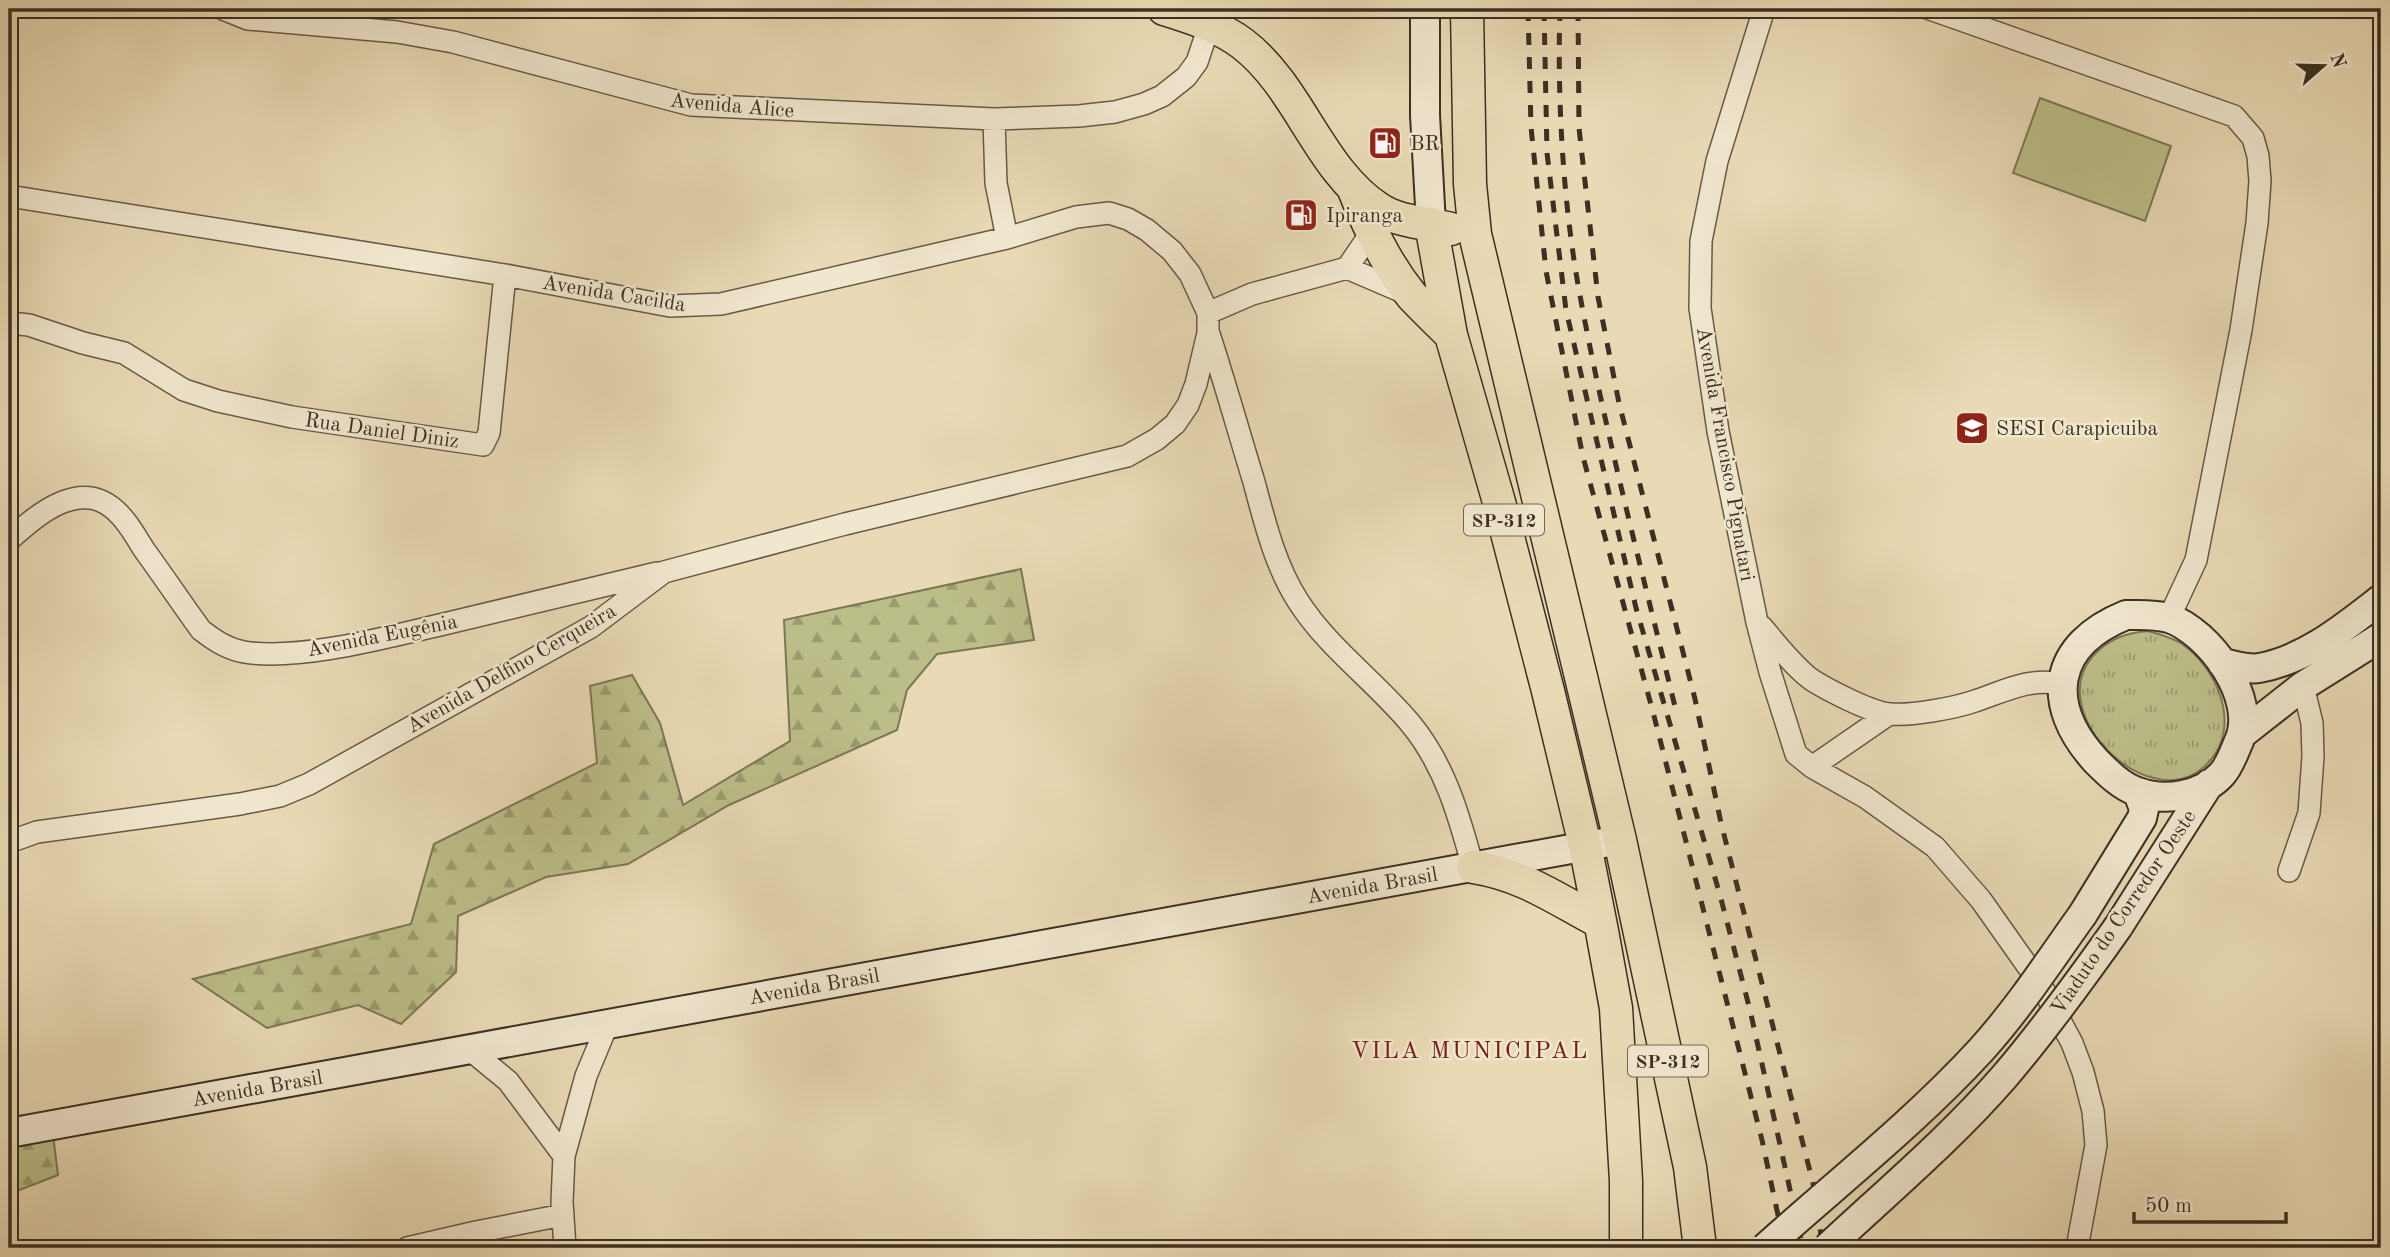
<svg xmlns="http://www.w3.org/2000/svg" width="2390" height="1257" font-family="'Old Standard TT',serif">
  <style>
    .grass { fill: url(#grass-tufts); stroke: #7c7756; stroke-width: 2 }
    .forest { fill: url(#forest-firs); stroke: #7c7756; stroke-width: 2 }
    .pitch { fill: #bcbe89; stroke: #7c7756; stroke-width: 2 }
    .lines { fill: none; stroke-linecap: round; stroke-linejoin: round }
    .street-casing { stroke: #675a47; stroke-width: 24 }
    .secondary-casing { stroke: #3c3022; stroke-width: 32 }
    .primary-casing { stroke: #3c3022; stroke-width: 35 }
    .street { stroke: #f1e7cf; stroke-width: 21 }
    .secondary { stroke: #f1e7cf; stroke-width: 28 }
    .primary { stroke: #e9dab5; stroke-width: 32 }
    .rail { stroke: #3c3022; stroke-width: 5; stroke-dasharray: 12 12; stroke-linecap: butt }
    .secondary-bridge-casing { stroke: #3c3022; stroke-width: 32; stroke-linecap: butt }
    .secondary-bridge { stroke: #f1e7cf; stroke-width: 28 }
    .labels { text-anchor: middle; stroke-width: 5; stroke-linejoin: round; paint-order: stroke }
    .shield { fill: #f1e7cf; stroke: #726756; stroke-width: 2 }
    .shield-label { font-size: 19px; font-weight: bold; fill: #3c3022 }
    .street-label { font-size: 21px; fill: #3c3022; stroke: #f1e7cf }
    .poi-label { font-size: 21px; fill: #3c3022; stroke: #f1e7cf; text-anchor: start }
    .quarter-label { font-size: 24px; letter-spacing: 2px; fill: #7a1f14; stroke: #f1e7cf }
  </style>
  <defs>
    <pattern id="grass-tufts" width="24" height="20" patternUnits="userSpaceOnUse" patternTransform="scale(1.75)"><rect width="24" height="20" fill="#bcbe89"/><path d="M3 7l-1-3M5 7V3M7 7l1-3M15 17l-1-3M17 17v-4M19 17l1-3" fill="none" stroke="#9a9b70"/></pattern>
    <pattern id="forest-firs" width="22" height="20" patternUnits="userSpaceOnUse" patternTransform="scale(1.75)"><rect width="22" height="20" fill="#bcbe89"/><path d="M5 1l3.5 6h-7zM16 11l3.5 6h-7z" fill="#9a9b70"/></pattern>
  </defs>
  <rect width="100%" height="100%" fill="#e9dab5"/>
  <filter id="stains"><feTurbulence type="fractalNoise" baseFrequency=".00286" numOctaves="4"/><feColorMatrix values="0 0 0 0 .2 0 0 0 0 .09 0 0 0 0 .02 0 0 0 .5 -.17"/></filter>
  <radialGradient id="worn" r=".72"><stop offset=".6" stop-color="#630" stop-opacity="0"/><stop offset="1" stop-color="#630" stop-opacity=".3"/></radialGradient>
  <!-- grass -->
  <path class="grass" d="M 2148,631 C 2159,634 2169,637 2179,642 C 2216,665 2243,725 2209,762 C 2154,823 2043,715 2092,657 C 2108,639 2125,633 2148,631 Z"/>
  <!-- forest -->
  <path class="forest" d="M 1021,569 L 1034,640 L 937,654 L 907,690 L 897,730 L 729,805 L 628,864 L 546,877 L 458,916 L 456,972 L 401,1024 L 358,1005 L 267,1028 L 193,979 L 411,924 L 434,844 L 597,763 L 590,686 L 632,675 L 660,723 L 683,805 L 790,741 L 784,620 Z
    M 53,1135 L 58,1175 L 9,1194 L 9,1142 Z"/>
  <!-- pitch -->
  <path class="pitch" d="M 2040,98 L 2171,146 L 2145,221 L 2013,173 Z"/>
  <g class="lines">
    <!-- street casing -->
    <g class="street-casing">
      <path id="street" d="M 223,9 L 248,19 L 397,32 L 453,42 L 691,105 L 994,119 L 1079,116 L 1115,112 L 1144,104 L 1162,96 L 1186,77 L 1197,62 L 1209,26
        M 1764,9 L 1717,161 L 1701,241 L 1700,308 L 1718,431 L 1757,622 L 1770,672 L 1796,754 L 1812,767 L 1865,797 L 1935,847 L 1981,900 L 2041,985 L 2072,1043 L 2083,1072 L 2093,1111 L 2096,1145 L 2077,1248
        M 1930,9 L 2234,116 L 2253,138 L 2258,156 L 2260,181 L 2257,223 L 2241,330 L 2196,560 L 2169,618
        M 994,119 L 996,183 L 1007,238
        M 9,196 L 505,275 L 670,306 L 721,304 L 1007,238 L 1076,217 L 1109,213 L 1128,219 L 1147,230 L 1172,251 L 1190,274 L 1208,313 L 1208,333 L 1196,384 L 1188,405 L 1175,424 L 1157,439 L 1127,456 L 845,524 L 664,572 L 591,627 L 309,784 L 280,796 L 240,804 L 37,832 L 9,842
        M 1347,268 L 1371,233
        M 1208,313 L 1252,294 L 1347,268 L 1410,295
        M 9,323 L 29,325 L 83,343 L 124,353 L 184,390 L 218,401 L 292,417 L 483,445 L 489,433 L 505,275
        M 1209,334 C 1225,383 1239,433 1254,482 C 1265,523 1275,565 1298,601 C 1328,648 1374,680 1410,723 C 1445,765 1459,816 1473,867
        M 9,540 C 39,513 83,475 120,515 C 130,525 137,539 145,551 C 164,577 182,604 201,630 C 214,640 227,649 244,652 C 300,661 387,637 444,624 C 515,607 586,590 657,573
        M 1761,626 C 1776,643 1793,666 1812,680 C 1828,690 1872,713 1890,714 C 1911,716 1955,708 1975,701 C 2005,691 2030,677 2062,684
        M 1812,767 L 1889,714
        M 2289,871 L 2309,813 L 2313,756 L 2312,723 L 2303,686
        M 469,1049 L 508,1081 L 564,1156
        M 407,1248 L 476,1232 L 563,1215
        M 565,1248 L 562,1202 L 564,1156 L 586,1076 L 608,1023"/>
    </g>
    <!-- secondary casing -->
    <g class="secondary-casing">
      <path id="secondary" d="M 1425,9 L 1425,115 L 1431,224
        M 2126,615 C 2140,615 2155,614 2169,618 C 2209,632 2258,698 2239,741 C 2234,752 2230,765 2222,774 C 2202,796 2165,802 2138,792 C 2122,787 2108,773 2096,761 C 2044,704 2052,645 2126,615 Z
        M 2222,663 C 2233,665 2249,670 2259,668 C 2305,660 2345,627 2381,599
        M 2242,734 L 2303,686 L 2381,637
        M 2083,914 L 2142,818 L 2144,809 L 2138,793
        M 2118,927 L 2209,784
        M 9,1133 L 1620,840"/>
    </g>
    <!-- primary casing -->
    <g class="primary-casing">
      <path id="primary" d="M 1164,9 C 1190,17 1221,27 1243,44 C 1300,88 1318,169 1379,209 C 1398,222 1428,223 1451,229
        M 1467,9 L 1470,184 L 1475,234 L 1620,840 L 1690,1167 L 1700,1248
        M 1354,190 C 1369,228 1386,264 1412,296 C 1424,309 1438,322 1451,335
        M 1431,224 L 1451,335 L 1499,502 L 1548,691 L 1585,845 L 1602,931 L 1616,1008 L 1626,1181 L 1626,1248
        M 1473,867 C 1524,875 1556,899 1600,922"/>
    </g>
    <!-- street -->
    <use href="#street" class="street"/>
    <!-- secondary -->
    <use href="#secondary" class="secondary"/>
    <!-- primary -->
    <use href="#primary" class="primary"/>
    <!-- rail -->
    <path class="rail" d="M 1528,9 L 1531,127 L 1546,271 L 1583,457 L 1653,712 L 1762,1140 L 1785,1248
      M 1544,9 L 1547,153 L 1566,310 L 1636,608 L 1720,895 L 1750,1010 L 1803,1248
      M 1560,9 C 1557,98 1563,202 1579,290 C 1605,433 1643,574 1677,715
      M 1578,9 L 1579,128 L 1598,297 L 1619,403 L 1695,699 L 1721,823 L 1813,1183 L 1823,1248"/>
    <!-- secondary-bridge casing -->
    <g class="secondary-bridge-casing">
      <path id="secondary-bridge" d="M 1765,1248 C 1836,1184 1916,1121 1981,1050 C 2019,1008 2050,960 2083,914
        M 1827,1248 C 1887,1192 1951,1138 2004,1077 C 2045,1029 2082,978 2118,927"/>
    </g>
    <!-- secondary-bridge -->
    <use href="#secondary-bridge" class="secondary-bridge"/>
  </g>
  <!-- icons -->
  <defs>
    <g id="fuel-square" transform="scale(1.75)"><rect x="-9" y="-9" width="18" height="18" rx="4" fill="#8f2418" stroke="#f1e7cf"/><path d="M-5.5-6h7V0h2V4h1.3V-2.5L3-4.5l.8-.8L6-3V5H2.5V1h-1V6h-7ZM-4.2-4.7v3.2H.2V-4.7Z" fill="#fff"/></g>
    <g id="university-square" transform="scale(1.75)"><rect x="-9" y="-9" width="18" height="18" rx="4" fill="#8f2418" stroke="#f1e7cf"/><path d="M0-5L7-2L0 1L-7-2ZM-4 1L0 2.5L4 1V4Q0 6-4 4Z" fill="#fff"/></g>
  </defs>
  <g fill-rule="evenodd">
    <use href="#fuel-square" x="1385" y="143"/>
    <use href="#fuel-square" x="1301" y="215"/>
    <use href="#university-square" x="1972" y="428"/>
  </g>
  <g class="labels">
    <!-- shield labels -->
    <g class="shield">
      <rect x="1464" y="504.5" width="80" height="31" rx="5"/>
      <rect x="1628" y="1045.5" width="80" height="31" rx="5"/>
    </g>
    <g class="shield-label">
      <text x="1504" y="527">SP-312</text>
      <text x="1668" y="1068">SP-312</text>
    </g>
    <!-- street labels -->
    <g class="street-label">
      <text transform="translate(732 105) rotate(5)" y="7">Avenida Alice</text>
      <text transform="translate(614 293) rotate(9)" y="7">Avenida Cacilda</text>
      <text transform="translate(382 430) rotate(8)" y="7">Rua Daniel Diniz</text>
      <text transform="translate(1726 454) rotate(80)" y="7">Avenida Francisco Pignatari</text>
      <text transform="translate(382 635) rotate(-11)" y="7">Avenida Eugênia</text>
      <text transform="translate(511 668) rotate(-30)" y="7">Avenida Delfino Cerqueira</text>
      <text transform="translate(1372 885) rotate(-10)" y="7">Avenida Brasil</text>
      <text transform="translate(2123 912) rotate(-56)" y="7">Viaduto do Corredor Oeste</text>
      <text transform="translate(814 986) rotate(-10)" y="7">Avenida Brasil</text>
      <text transform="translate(257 1088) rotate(-10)" y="7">Avenida Brasil</text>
    </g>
    <!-- poi labels -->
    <g class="poi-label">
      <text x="1410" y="150">BR</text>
      <text x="1326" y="222">Ipiranga</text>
      <text x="1996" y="435">SESI Carapicuiba</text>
    </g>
    <!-- quarter labels -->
    <g class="quarter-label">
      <text x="1470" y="1058">VILA MUNICIPAL</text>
    </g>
  </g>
  <!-- margin -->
  <rect width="2390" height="1257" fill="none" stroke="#e9dab5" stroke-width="35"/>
  <rect x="10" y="10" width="2369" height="1236" fill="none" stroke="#3c3022" stroke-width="3.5"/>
  <rect x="18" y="18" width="2355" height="1222" fill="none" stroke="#3c3022" stroke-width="2"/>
  <!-- north arrow -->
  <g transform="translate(2323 66) rotate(70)" stroke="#f1e7cf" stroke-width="5" paint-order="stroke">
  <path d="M0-5L12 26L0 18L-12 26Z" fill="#3c3022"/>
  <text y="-10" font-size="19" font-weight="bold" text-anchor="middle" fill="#3c3022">N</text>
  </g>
  <!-- scale -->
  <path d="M2134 1212v10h152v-10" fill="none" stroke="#3c3022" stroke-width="3.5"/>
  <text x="2145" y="1212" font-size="21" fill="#3c3022" stroke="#f1e7cf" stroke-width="5" paint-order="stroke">50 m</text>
  <rect width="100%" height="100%" filter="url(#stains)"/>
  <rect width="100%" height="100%" fill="url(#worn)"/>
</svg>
